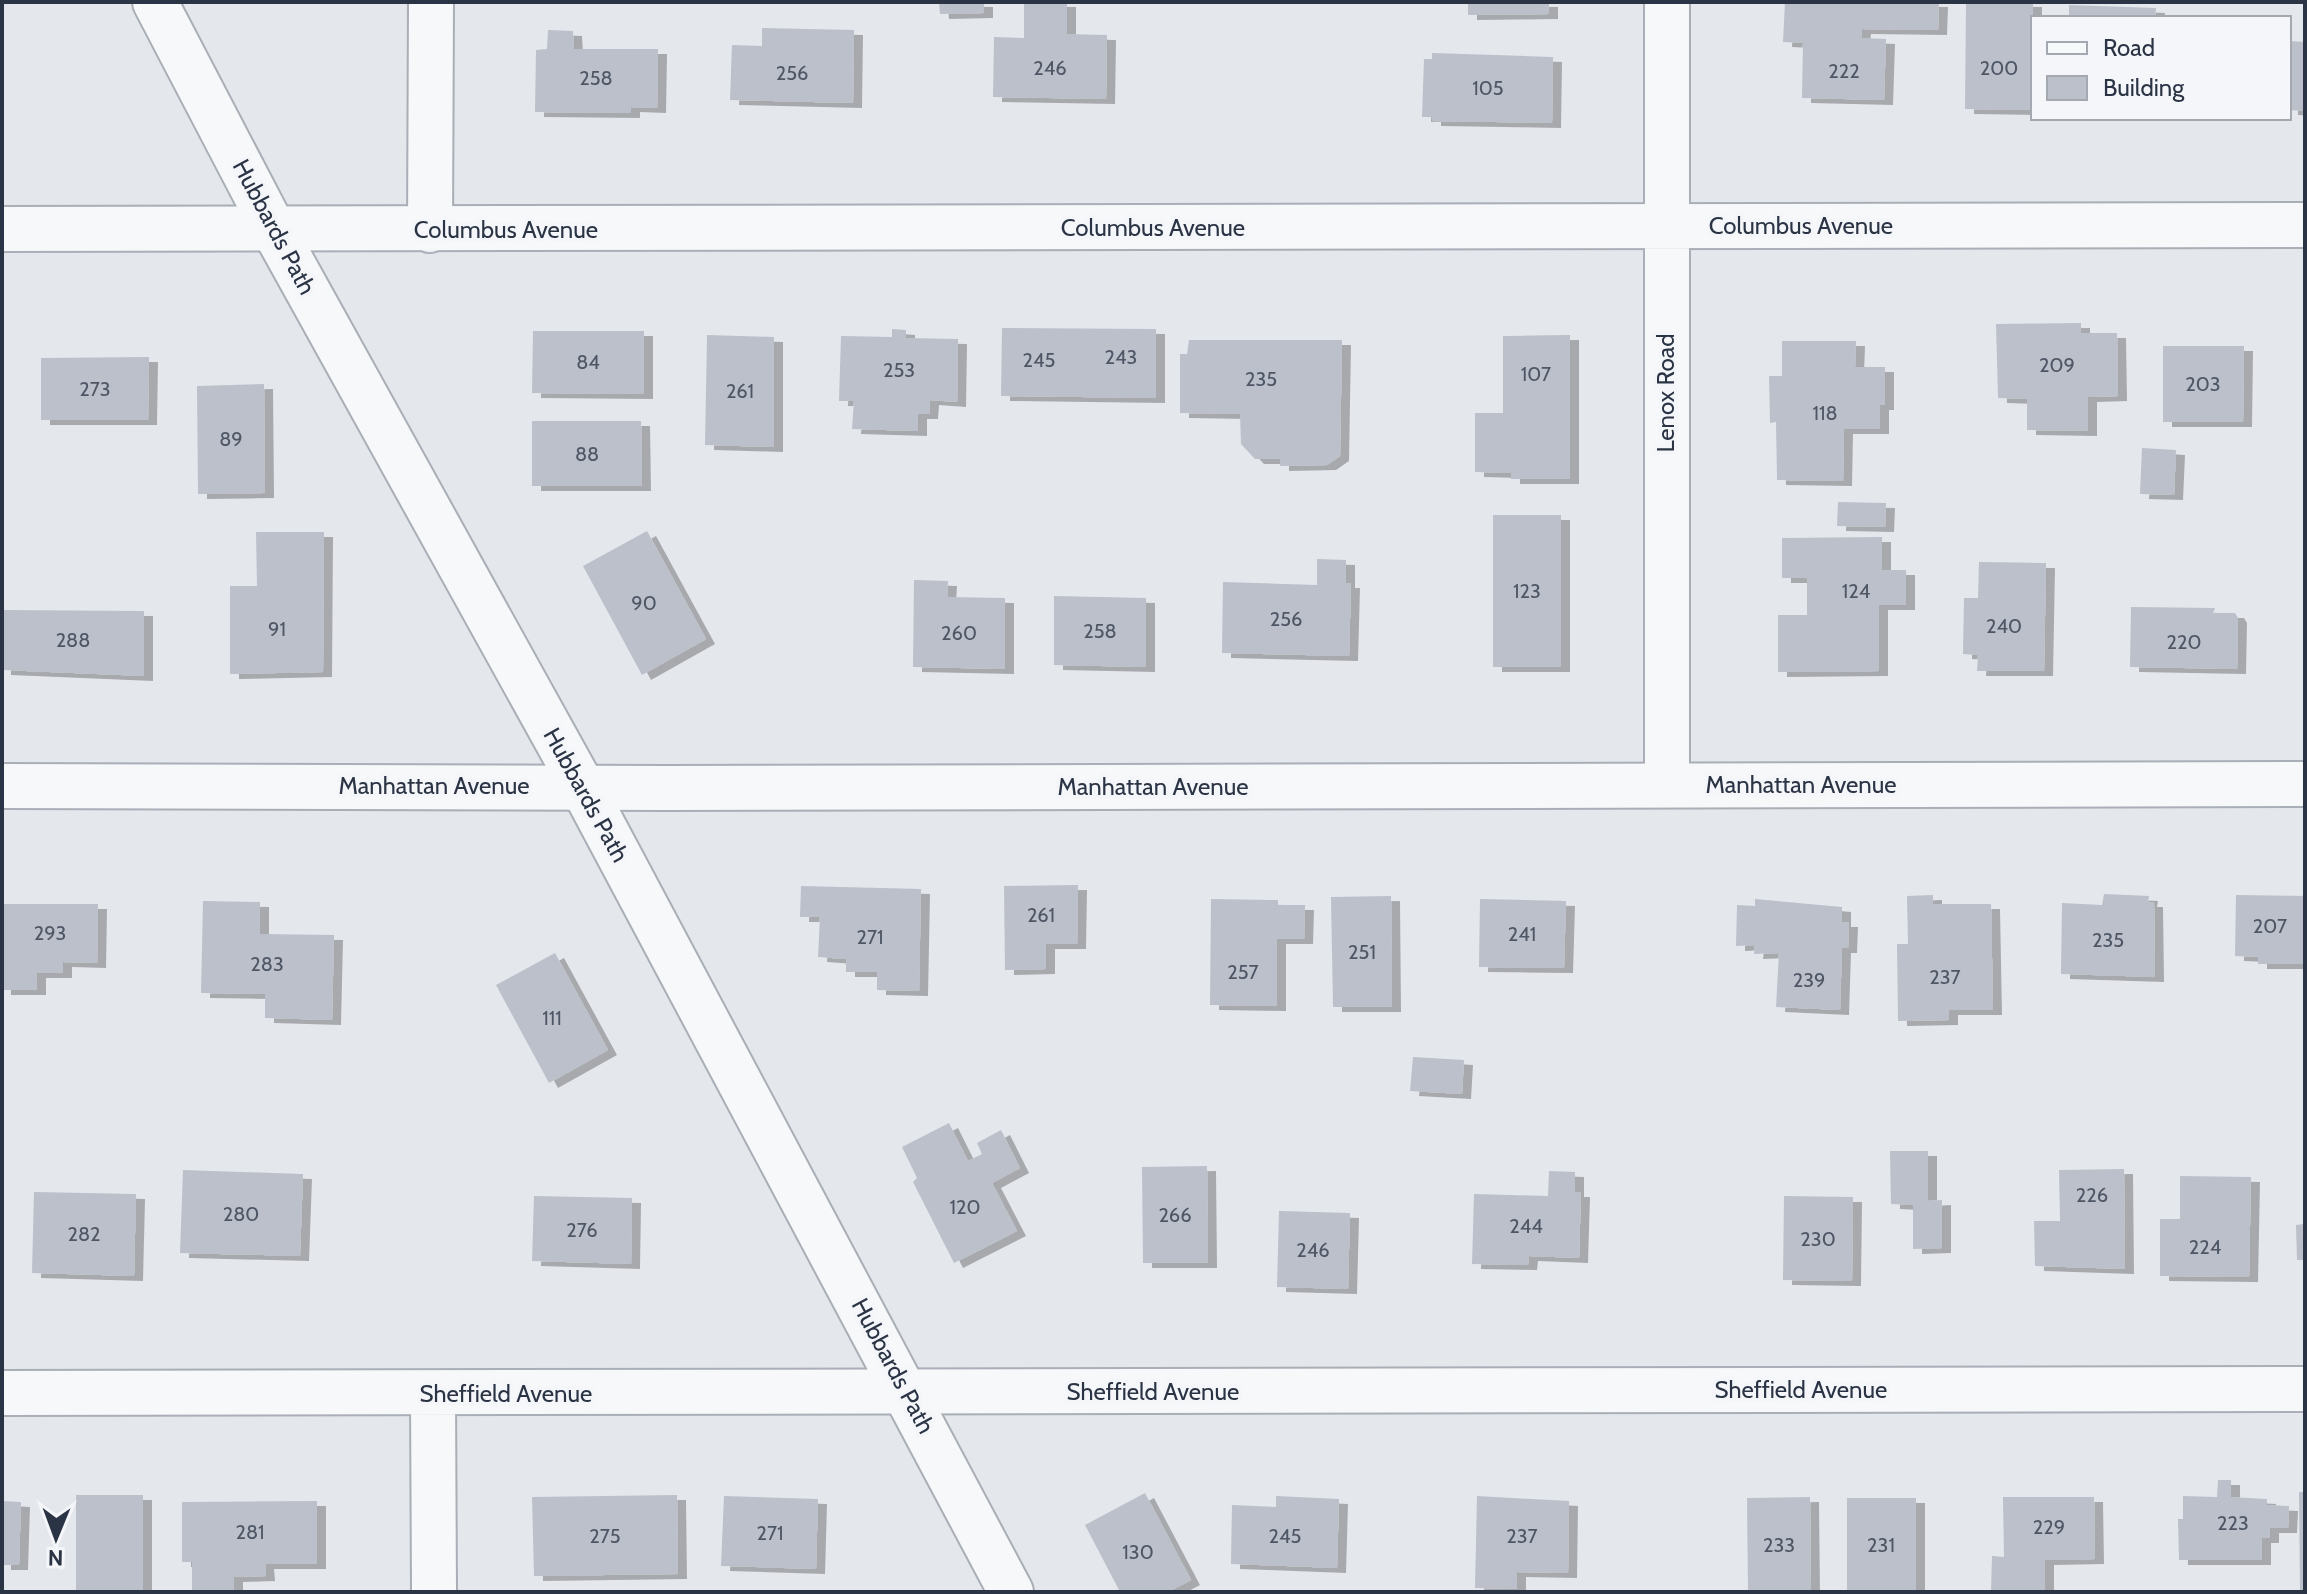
<svg xmlns="http://www.w3.org/2000/svg" width="2307" height="1594" font-family="Cabin,sans-serif">
  <style>
    .building { fill: #bbc0ca; filter: url(#shadow) }
    .lines { fill: none; stroke-linecap: round; stroke-linejoin: round }
    .minor-casing { stroke: #a9aeb7; stroke-width: 48 }
    .tertiary-casing { stroke: #a9aeb7; stroke-width: 48 }
    .minor { stroke: #f7f8fa; stroke-width: 44 }
    .tertiary { stroke: #f7f8fa; stroke-width: 44 }
    .labels { text-anchor: middle; stroke-width: 8; stroke-linejoin: round; paint-order: stroke }
    .number-label { font-size: 20px; fill: #4f5766 }
    .street-label { font-size: 24px; fill: #2b3445; stroke: #f4f6f9 }
  </style>
  <defs>
    <filter id="shadow"><feDropShadow dx="9" dy="5" stdDeviation="0" flood-color="#0004"/></filter>
  </defs>
  <rect width="100%" height="100%" fill="#e4e7ec"/>
  <!-- building -->
  <path class="building" d="M 939,2 L 984,2 L 984,13 L 940,14 Z
    M 1024,2 L 1067,2 L 1067,34 L 1107,35 L 1106,99 L 993,97 L 994,37 L 1024,38 Z
    M 1468,2 L 1549,2 L 1549,14 L 1468,15 Z
    M 1785,2 L 1939,2 L 1938,30 L 1862,29 L 1861,38 L 1886,39 L 1884,100 L 1802,98 L 1803,43 L 1783,42 Z
    M 1966,2 L 2033,2 L 2032,110 L 1965,109 Z
    M 2069,5 L 2156,8 L 2155,18 L 2069,18 Z
    M 762,28 L 854,30 L 853,103 L 730,100 L 732,45 L 762,46 Z
    M 548,30 L 573,31 L 574,49 L 658,49 L 657,108 L 631,107 L 631,113 L 535,112 L 536,50 L 547,49 Z
    M 2289,41 L 2305,42 L 2305,111 L 2289,110 Z
    M 1432,53 L 1553,57 L 1552,123 L 1432,121 L 1432,117 L 1422,117 L 1424,59 L 1432,59 Z
    M 2081,323 L 2081,333 L 2117,333 L 2118,396 L 2088,397 L 2088,431 L 2027,430 L 2027,399 L 1998,398 L 1996,324 Z
    M 1002,328 L 1156,329 L 1156,398 L 1001,396 Z
    M 892,329 L 906,330 L 906,338 L 958,339 L 957,402 L 930,400 L 929,414 L 918,414 L 918,431 L 852,429 L 854,401 L 839,401 L 841,336 L 892,337 Z
    M 533,331 L 644,331 L 644,394 L 532,393 Z
    M 707,335 L 774,337 L 774,447 L 705,445 Z
    M 1570,335 L 1570,479 L 1511,479 L 1511,473 L 1475,472 L 1475,413 L 1503,413 L 1503,336 Z
    M 1189,340 L 1342,340 L 1340,456 L 1327,465 L 1280,466 L 1280,459 L 1255,459 L 1241,444 L 1240,414 L 1180,413 L 1180,354 L 1187,354 Z
    M 1782,341 L 1856,341 L 1855,367 L 1885,367 L 1885,405 L 1880,405 L 1880,429 L 1844,429 L 1843,481 L 1777,480 L 1776,422 L 1770,423 L 1769,376 L 1782,376 Z
    M 2163,346 L 2244,346 L 2243,422 L 2163,422 Z
    M 149,357 L 148,420 L 41,420 L 41,358 Z
    M 264,384 L 265,493 L 198,494 L 197,386 Z
    M 532,421 L 641,421 L 642,486 L 532,486 Z
    M 2142,448 L 2176,450 L 2174,495 L 2140,494 Z
    M 1838,502 L 1886,503 L 1885,527 L 1837,526 Z
    M 1493,515 L 1561,515 L 1561,667 L 1493,667 Z
    M 647,531 L 706,639 L 642,675 L 583,566 Z
    M 256,532 L 324,532 L 323,672 L 230,674 L 230,586 L 257,586 Z
    M 1882,537 L 1882,570 L 1906,570 L 1906,605 L 1879,605 L 1879,671 L 1778,672 L 1778,615 L 1807,615 L 1807,578 L 1782,578 L 1782,538 Z
    M 1317,559 L 1346,560 L 1346,583 L 1351,583 L 1349,656 L 1222,653 L 1223,582 L 1317,585 Z
    M 1979,562 L 2046,563 L 2044,671 L 1977,671 L 1978,655 L 1963,654 L 1964,598 L 1978,598 Z
    M 914,580 L 948,581 L 947,597 L 1005,598 L 1005,669 L 913,667 Z
    M 1054,596 L 1146,598 L 1146,667 L 1054,665 Z
    M 2131,607 L 2215,608 L 2213,613 L 2235,613 L 2238,618 L 2237,669 L 2130,667 Z
    M 2,610 L 144,611 L 144,676 L 2,670 Z
    M 1078,885 L 1077,944 L 1046,944 L 1046,969 L 1005,970 L 1004,886 Z
    M 801,886 L 921,889 L 919,991 L 877,990 L 877,972 L 846,972 L 846,959 L 818,957 L 820,917 L 800,917 Z
    M 2104,894 L 2149,896 L 2148,902 L 2154,902 L 2155,977 L 2061,974 L 2062,903 L 2102,905 Z
    M 1933,895 L 1933,904 L 1991,904 L 1993,1010 L 1949,1010 L 1949,1020 L 1898,1021 L 1897,944 L 1908,944 L 1907,896 Z
    M 2236,895 L 2305,896 L 2305,964 L 2258,964 L 2258,957 L 2235,956 Z
    M 1391,896 L 1392,1007 L 1333,1007 L 1331,897 Z
    M 1211,899 L 1278,900 L 1278,905 L 1305,905 L 1304,939 L 1277,939 L 1277,1006 L 1210,1005 Z
    M 1480,899 L 1566,901 L 1564,968 L 1479,967 Z
    M 1755,899 L 1842,907 L 1842,922 L 1849,922 L 1848,948 L 1842,948 L 1840,1010 L 1776,1007 L 1779,953 L 1754,954 L 1755,945 L 1736,946 L 1737,905 L 1755,906 Z
    M 203,901 L 260,902 L 260,934 L 334,935 L 332,1020 L 265,1018 L 265,994 L 201,993 Z
    M 2,904 L 98,904 L 97,963 L 63,962 L 63,973 L 37,973 L 37,990 L 2,990 Z
    M 555,953 L 608,1050 L 549,1083 L 496,985 Z
    M 1413,1057 L 1464,1060 L 1462,1094 L 1410,1091 Z
    M 949,1123 L 968,1161 L 982,1154 L 977,1143 L 1001,1130 L 1020,1168 L 992,1183 L 1017,1231 L 954,1263 L 913,1182 L 917,1178 L 902,1147 Z
    M 1890,1151 L 1928,1151 L 1928,1201 L 1942,1200 L 1942,1248 L 1913,1249 L 1913,1205 L 1891,1204 Z
    M 1207,1166 L 1208,1263 L 1143,1263 L 1142,1167 Z
    M 2124,1169 L 2125,1269 L 2035,1266 L 2034,1221 L 2060,1221 L 2059,1170 Z
    M 183,1170 L 303,1174 L 300,1256 L 180,1253 Z
    M 1549,1171 L 1575,1172 L 1575,1192 L 1581,1192 L 1579,1258 L 1529,1256 L 1528,1265 L 1472,1264 L 1474,1194 L 1548,1196 Z
    M 2180,1176 L 2251,1177 L 2249,1277 L 2160,1276 L 2160,1219 L 2180,1219 Z
    M 34,1192 L 136,1194 L 134,1276 L 32,1273 Z
    M 534,1196 L 632,1198 L 631,1264 L 532,1261 Z
    M 1784,1196 L 1853,1197 L 1852,1281 L 1783,1280 Z
    M 1279,1211 L 1350,1213 L 1348,1289 L 1277,1287 Z
    M 2305,1224 L 2305,1260 L 2297,1260 L 2296,1225 Z
    M 2218,1480 L 2231,1480 L 2231,1497 L 2267,1499 L 2267,1505 L 2289,1506 L 2288,1528 L 2270,1528 L 2270,1538 L 2262,1538 L 2262,1560 L 2179,1560 L 2178,1519 L 2183,1519 L 2183,1496 L 2217,1497 Z
    M 2299,1492 L 2305,1492 L 2305,1592 L 2300,1592 Z
    M 1145,1493 L 1191,1580 L 1168,1592 L 1120,1592 L 1085,1525 Z
    M 76,1495 L 143,1495 L 143,1592 L 76,1592 Z
    M 677,1495 L 678,1574 L 534,1576 L 532,1497 Z
    M 724,1496 L 818,1499 L 816,1569 L 721,1566 Z
    M 1276,1496 L 1339,1499 L 1337,1568 L 1231,1564 L 1232,1505 L 1276,1507 Z
    M 1477,1496 L 1569,1501 L 1568,1573 L 1517,1572 L 1517,1589 L 1475,1588 Z
    M 1810,1497 L 1811,1592 L 1748,1592 L 1747,1498 Z
    M 2003,1497 L 2094,1497 L 2095,1559 L 2045,1560 L 2045,1592 L 1991,1592 L 1992,1556 L 2004,1557 Z
    M 1847,1498 L 1916,1498 L 1916,1592 L 1847,1592 Z
    M 2,1501 L 21,1502 L 19,1565 L 2,1565 Z
    M 317,1501 L 317,1564 L 265,1564 L 266,1576 L 234,1577 L 234,1592 L 192,1592 L 192,1562 L 182,1562 L 182,1502 Z"/>
  <g class="lines">
    <!-- minor casing -->
    <g class="minor-casing">
      <path id="minor" d="M 1667,2 L 1667,785
        M 2,229 L 2305,225
        M 430,230 L 431,2
        M 2,786 L 666,788 L 2305,784
        M 2,1393 L 2305,1389
        M 433,1395 L 434,1592"/>
    </g>
    <!-- tertiary casing -->
    <g class="tertiary-casing">
      <path id="tertiary" d="M 155,2 L 274,230 L 582,786 L 1011,1592"/>
    </g>
    <!-- minor -->
    <use href="#minor" class="minor"/>
    <!-- tertiary -->
    <use href="#tertiary" class="tertiary"/>
  </g>
  <g class="labels">
    <!-- number labels -->
    <g class="number-label">
      <text x="1050" y="75">246</text>
      <text x="1999" y="75">200</text>
      <text x="1844" y="78">222</text>
      <text x="792" y="80">256</text>
      <text x="596" y="85">258</text>
      <text x="1488" y="95">105</text>
      <text x="1121" y="364">243</text>
      <text x="1039" y="367">245</text>
      <text x="588" y="369">84</text>
      <text x="2057" y="372">209</text>
      <text x="899" y="377">253</text>
      <text x="1536" y="381">107</text>
      <text x="1261" y="386">235</text>
      <text x="2203" y="391">203</text>
      <text x="95" y="396">273</text>
      <text x="740" y="398">261</text>
      <text x="1825" y="420">118</text>
      <text x="231" y="446">89</text>
      <text x="587" y="461">88</text>
      <text x="1527" y="598">123</text>
      <text x="1856" y="598">124</text>
      <text x="644" y="610">90</text>
      <text x="1286" y="626">256</text>
      <text x="2004" y="633">240</text>
      <text x="277" y="636">91</text>
      <text x="1100" y="638">258</text>
      <text x="959" y="640">260</text>
      <text x="73" y="647">288</text>
      <text x="2184" y="649">220</text>
      <text x="1041" y="922">261</text>
      <text x="2270" y="933">207</text>
      <text x="50" y="940">293</text>
      <text x="1522" y="941">241</text>
      <text x="870" y="944">271</text>
      <text x="2108" y="947">235</text>
      <text x="1362" y="959">251</text>
      <text x="267" y="971">283</text>
      <text x="1243" y="979">257</text>
      <text x="1945" y="984">237</text>
      <text x="1809" y="987">239</text>
      <text x="552" y="1025">111</text>
      <text x="2092" y="1202">226</text>
      <text x="965" y="1214">120</text>
      <text x="241" y="1221">280</text>
      <text x="1175" y="1222">266</text>
      <text x="1526" y="1233">244</text>
      <text x="582" y="1237">276</text>
      <text x="84" y="1241">282</text>
      <text x="1818" y="1246">230</text>
      <text x="2205" y="1254">224</text>
      <text x="1313" y="1257">246</text>
      <text x="2233" y="1530">223</text>
      <text x="2049" y="1534">229</text>
      <text x="250" y="1539">281</text>
      <text x="770" y="1540">271</text>
      <text x="605" y="1543">275</text>
      <text x="1285" y="1543">245</text>
      <text x="1522" y="1543">237</text>
      <text x="1779" y="1552">233</text>
      <text x="1881" y="1552">231</text>
      <text x="1138" y="1559">130</text>
    </g>
    <!-- street labels -->
    <g class="street-label">
      <text x="1801" y="234">Columbus Avenue</text>
      <text transform="translate(274 227) rotate(62)" y="8">Hubbards Path</text>
      <text x="1153" y="236">Columbus Avenue</text>
      <text x="506" y="238">Columbus Avenue</text>
      <text transform="translate(1666 393) rotate(-90)" y="8">Lenox Road</text>
      <text x="1801" y="793">Manhattan Avenue</text>
      <text x="434" y="794">Manhattan Avenue</text>
      <text x="1153" y="795">Manhattan Avenue</text>
      <text transform="translate(586 795) rotate(61)" y="8">Hubbards Path</text>
      <text transform="translate(893 1366) rotate(62)" y="8">Hubbards Path</text>
      <text x="1801" y="1398">Sheffield Avenue</text>
      <text x="1153" y="1400">Sheffield Avenue</text>
      <text x="506" y="1402">Sheffield Avenue</text>
    </g>
  </g>
  <!-- border -->
  <rect width="2307" height="1594" fill="none" stroke="#2b3445" stroke-width="8"/>
  <!-- legend -->
  <rect x="2031" y="16" width="260" height="104" fill="#f4f6f9" stroke="#a4a8b1" stroke-width="2"/>
  <rect x="2047" y="42" width="40" height="12" fill="#f7f8fa" stroke="#a4a8b1" stroke-width="2"/>
  <text x="2103" y="56" font-size="24" fill="#2b3445">Road</text>
  <rect x="2047" y="76" width="40" height="24" fill="#bbc0ca" stroke="#a4a8b1" stroke-width="2"/>
  <text x="2103" y="96" font-size="24" fill="#2b3445">Building</text>
  <!-- north arrow -->
  <g transform="translate(56 1538) rotate(181)" stroke="#f4f6f9" stroke-width="6" paint-order="stroke">
  <path d="M0-6L14 30L0 20L-14 30Z" fill="#2b3445"/>
  <text y="-12" font-size="22" font-weight="bold" text-anchor="middle" fill="#2b3445">N</text>
  </g>
</svg>
